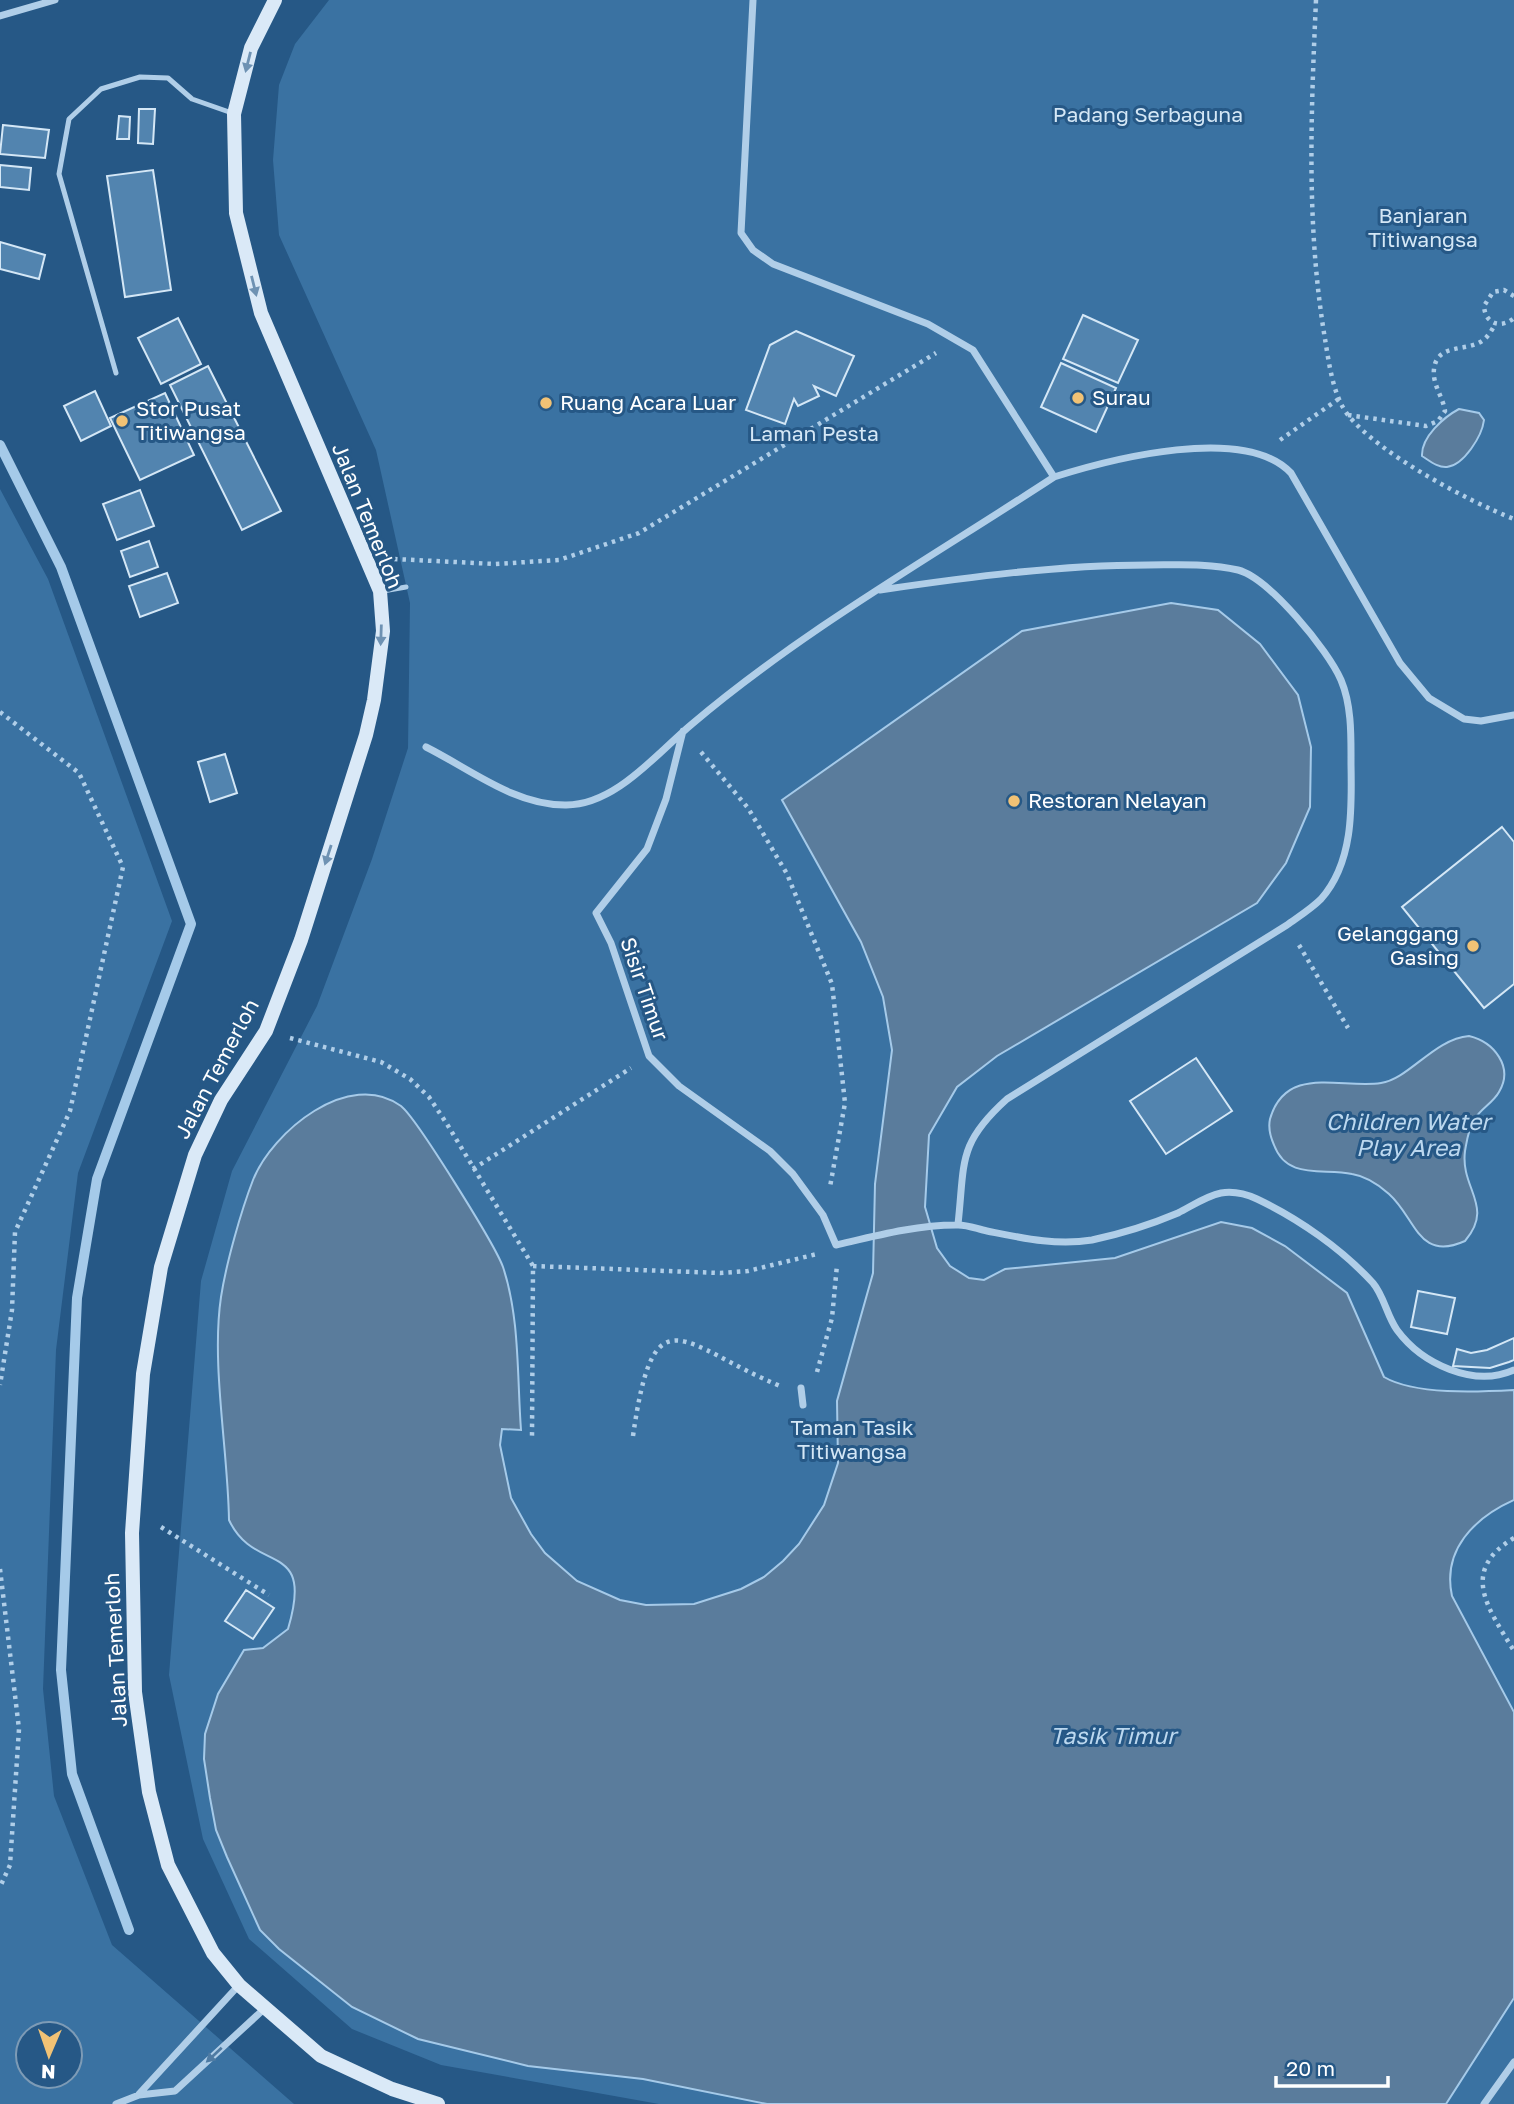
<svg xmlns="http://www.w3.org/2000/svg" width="1514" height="2104" font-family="'Golos Text',sans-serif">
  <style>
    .green { fill: #3a72a2; fill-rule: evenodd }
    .water { fill: #5a7c9c; stroke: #a5cae9; stroke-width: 2 }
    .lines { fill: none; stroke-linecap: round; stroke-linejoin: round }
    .stream { stroke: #a5cae9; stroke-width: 10 }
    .building { fill: #5284af; stroke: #d4e7f6; stroke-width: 2 }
    .path { stroke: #b0cee8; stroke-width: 4.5; stroke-dasharray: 3.5 5; stroke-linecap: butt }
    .lane { stroke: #b0cee8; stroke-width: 5 }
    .street { stroke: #b0cee8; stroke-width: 7 }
    .secondary { stroke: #dae9f7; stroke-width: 14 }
    .oneway { fill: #6e92b3 }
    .oneway2 { fill: #4f7ba3 }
    .poi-dot { fill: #f1c275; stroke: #265886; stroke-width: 2.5 }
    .labels { text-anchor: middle; stroke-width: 6; stroke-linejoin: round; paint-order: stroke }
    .park-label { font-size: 21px; fill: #d4e7f6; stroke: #265886 }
    .poi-label { font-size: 21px; fill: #fff; stroke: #265886; text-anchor: start }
    .street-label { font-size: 21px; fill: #fff; stroke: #265886 }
    .water-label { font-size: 23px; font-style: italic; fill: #bcd8ef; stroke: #265886 }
  </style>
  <rect width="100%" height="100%" fill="#265886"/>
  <!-- green -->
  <path class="green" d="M 329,0 L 1514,0 L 1514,2104 L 659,2104 L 441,2065 L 352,2029 L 249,1939 L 203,1839 L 169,1675 L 201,1281 L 232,1171 L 317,1006 L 372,859 L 408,748 L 410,603 L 376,450 L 279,235 L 273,160 L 279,85 L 295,44 Z
    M 0,489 L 48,579 L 172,921 L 78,1173 L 56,1350 L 43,1689 L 54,1796 L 112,1945 L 294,2104 L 0,2104 ZM 28,2034 L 70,2034 L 70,2076 L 28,2076 Z"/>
  <!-- water -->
  <path class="water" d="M 1459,409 L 1479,413 L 1484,420 C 1482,436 1464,465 1447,467 C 1438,468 1430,461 1422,456 C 1421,437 1444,417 1459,409 Z
    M 1171,603 L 1218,610 L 1260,644 L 1298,695 L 1311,747 L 1310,807 L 1286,863 L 1257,903 L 997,1056 L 957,1087 L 929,1135 L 925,1207 L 937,1248 L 950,1266 L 969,1278 L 984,1280 L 1005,1269 L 1115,1258 L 1221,1222 L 1252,1228 L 1285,1246 L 1347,1293 L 1384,1377 C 1415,1395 1478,1392 1514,1390 L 1514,1500 C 1474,1518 1442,1550 1452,1596 L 1514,1712 L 1514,1998 L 1446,2104 L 767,2104 L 643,2079 L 528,2066 L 418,2039 L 352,2007 L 279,1949 L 260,1930 L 227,1857 L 216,1830 L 210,1798 L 204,1759 L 205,1734 L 218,1694 L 244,1650 L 263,1648 L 288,1629 C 315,1538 255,1576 229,1520 C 228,1450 211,1364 221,1297 C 226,1264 241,1211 253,1180 C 272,1132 349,1068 401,1106 C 417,1119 495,1245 503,1267 C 520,1318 517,1377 521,1430 L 502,1429 L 500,1445 L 511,1498 L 531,1534 L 545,1553 L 577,1581 L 620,1600 L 646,1605 L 694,1604 L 741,1589 L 764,1577 L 783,1561 L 799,1544 L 824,1505 L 838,1463 L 837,1401 L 873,1273 L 875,1184 L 892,1050 L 883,997 L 861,942 L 782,800 L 1022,631 Z
    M 1469,1036 C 1494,1042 1514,1067 1499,1092 C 1493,1103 1480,1109 1474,1120 C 1468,1130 1467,1140 1465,1151 C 1460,1189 1495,1206 1465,1241 C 1418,1262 1416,1218 1389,1194 C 1379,1185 1365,1176 1352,1174 C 1322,1168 1287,1180 1274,1145 C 1270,1136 1268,1128 1270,1119 C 1286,1064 1341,1089 1381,1083 C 1409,1079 1434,1039 1469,1036 Z"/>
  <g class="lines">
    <!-- stream -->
    <path class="stream" d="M 0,445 L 61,567 L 191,924 L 97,1179 L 77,1298 L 61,1670 L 72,1774 L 129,1930"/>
  </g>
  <!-- building -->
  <path class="building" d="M 139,109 L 155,109 L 153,144 L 138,143 Z
    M 119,116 L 130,117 L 129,139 L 117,139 Z
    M 3,125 L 49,130 L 45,158 L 0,154 Z
    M 0,165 L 31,168 L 29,190 L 0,187 Z
    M 153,170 L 171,290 L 125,297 L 107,176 Z
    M 0,242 L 45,255 L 39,279 L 0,269 Z
    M 1083,315 L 1138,340 L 1118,383 L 1063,359 Z
    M 178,318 L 201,364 L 161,384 L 138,338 Z
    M 796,331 L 854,356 L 836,396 L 814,386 L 819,396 L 798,406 L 794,399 L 785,424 L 746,410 L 770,345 Z
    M 1061,363 L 1116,388 L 1096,432 L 1041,407 Z
    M 208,366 L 281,511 L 242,530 L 170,385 Z
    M 95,391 L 111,426 L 81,441 L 64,406 Z
    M 165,393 L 194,455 L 140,480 L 110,418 Z
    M 140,490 L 154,526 L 117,540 L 103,504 Z
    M 149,541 L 158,567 L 130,577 L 121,551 Z
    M 167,573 L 178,603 L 140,617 L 129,586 Z
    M 225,754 L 237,793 L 210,802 L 198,762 Z
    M 1502,827 L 1514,842 L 1514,984 L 1484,1008 L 1402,907 Z
    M 1196,1058 L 1232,1111 L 1166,1154 L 1130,1101 Z
    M 1418,1291 L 1455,1298 L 1447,1334 L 1411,1327 Z
    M 1514,1338 L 1514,1360 L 1509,1362 L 1490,1368 L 1453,1366 L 1457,1349 L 1471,1353 L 1487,1350 Z
    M 246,1590 L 274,1608 L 253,1639 L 225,1621 Z"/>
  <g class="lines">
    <!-- path -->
    <path class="path" d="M 1316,0 C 1311,114 1306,226 1325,339 C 1329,363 1333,396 1348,415 C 1379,454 1468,501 1514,519
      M 1514,296 L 1504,290 L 1493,292 L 1484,306 C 1485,324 1501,329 1514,318
      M 1348,415 L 1426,426 L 1438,421 L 1445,411 C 1443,397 1432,384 1434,369 C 1437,343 1466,352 1482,341 C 1488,337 1492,330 1495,324
      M 1280,440 L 1340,398
      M 394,559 L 495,564 L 559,560 L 639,533 L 936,353
      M 0,712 L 79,773 L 123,867 L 70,1111 L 15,1232 L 12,1310 L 0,1385
      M 701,752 L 748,808 L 787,874 L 832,984 L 845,1103 L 830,1187
      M 1299,945 L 1348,1028
      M 290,1038 L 381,1062 L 410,1079 L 429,1097 L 447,1124 L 533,1266 L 532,1438
      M 473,1169 L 631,1068
      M 533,1266 L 720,1273 L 748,1271 L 817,1254
      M 817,1372 L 832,1318 L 837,1265
      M 633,1436 C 654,1289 681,1345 780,1386
      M 161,1527 L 269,1595
      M 1514,1538 C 1459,1571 1488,1608 1514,1651
      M 0,1569 L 19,1729 L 10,1865 L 0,1887"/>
    <!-- lane -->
    <path class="lane" d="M 116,373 L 59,174 L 69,119 L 101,89 L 140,77 L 168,78 L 192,99 L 232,113
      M 383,591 L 406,587"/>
    <!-- street -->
    <path class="street" d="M 753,0 L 741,233 L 753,250 L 773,264 L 928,324 L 973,350 L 1054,477 C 1111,459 1245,424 1291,473 L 1400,663 L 1429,698 L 1464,719 L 1481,721 L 1514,715
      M 0,16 L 55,0
      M 880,590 C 969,577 1058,565 1148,565 C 1177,565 1209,563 1238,570 C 1269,578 1328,650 1341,680 C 1352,706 1351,737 1351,764 C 1352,810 1353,863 1321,899 C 1311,909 1298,917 1287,925 L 1007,1099 C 957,1144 965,1162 958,1224
      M 683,731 L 666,799 L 647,849 L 596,913 L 611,943 L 649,1056 L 679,1086 L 770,1151 L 793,1174 L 823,1215 L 836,1245 C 875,1236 916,1225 956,1225 C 966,1224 977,1229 987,1231 C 1022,1238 1056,1246 1092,1240 C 1120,1234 1152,1224 1178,1213 C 1192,1206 1206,1196 1221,1193 C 1233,1191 1246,1194 1257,1199 C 1299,1219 1342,1249 1373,1283 C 1384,1296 1387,1316 1397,1330 C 1422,1364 1474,1388 1514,1370
      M 426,747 C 470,769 514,805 565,805 C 615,806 657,753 692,724 C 803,630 932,557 1054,477
      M 801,1388 L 803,1405
      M 139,2094 L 239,1985
      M 116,2104 L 139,2095 L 175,2091 L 264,2009
      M 1484,2104 L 1514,2062"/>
    <!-- secondary -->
    <path class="secondary" d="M 275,0 L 251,48 L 234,114 L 236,213 L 261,313 L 380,591 L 383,631 L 374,700 L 366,735 L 301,940 L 266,1031 L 221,1100 L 195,1155 L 161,1267 L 143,1374 L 132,1533 L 135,1692 L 149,1792 L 168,1865 L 213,1953 L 239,1985 L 321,2056 L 392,2089 L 438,2104"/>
  </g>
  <!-- one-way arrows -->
  <defs><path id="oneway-solid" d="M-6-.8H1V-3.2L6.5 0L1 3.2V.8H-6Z" transform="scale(1.75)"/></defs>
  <g class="oneway">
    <use href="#oneway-solid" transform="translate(248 62) rotate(104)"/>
    <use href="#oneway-solid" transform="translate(254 286) rotate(76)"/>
    <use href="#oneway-solid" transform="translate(381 635) rotate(92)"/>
    <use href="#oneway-solid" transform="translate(328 855) rotate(108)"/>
  </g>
  <use class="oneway2" href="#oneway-solid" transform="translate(214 2055) rotate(137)"/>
  <!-- markers -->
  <g class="poi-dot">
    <circle cx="1078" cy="398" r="7"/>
    <circle cx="546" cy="403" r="7"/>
    <circle cx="122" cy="421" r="7"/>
    <circle cx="1014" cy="801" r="7"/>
    <circle cx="1473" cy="946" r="7"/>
  </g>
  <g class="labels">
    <!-- park labels -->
    <g class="park-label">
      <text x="1148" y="122">Padang Serbaguna</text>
      <text x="1423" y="223">Banjaran<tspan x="1423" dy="24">Titiwangsa</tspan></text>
      <text x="814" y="441">Laman Pesta</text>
      <text x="852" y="1435">Taman Tasik<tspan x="852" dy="24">Titiwangsa</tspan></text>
    </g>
    <!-- poi labels -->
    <g class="poi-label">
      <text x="1092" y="405">Surau</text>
      <text x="560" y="410">Ruang Acara Luar</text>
      <text x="136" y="416">Stor Pusat<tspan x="136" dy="24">Titiwangsa</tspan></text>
      <text x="1028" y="808">Restoran Nelayan</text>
      <text x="1459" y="941" text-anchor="end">Gelanggang<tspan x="1459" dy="24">Gasing</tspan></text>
    </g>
    <!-- street labels -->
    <g class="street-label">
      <text transform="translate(367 516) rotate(68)" y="7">Jalan Temerloh</text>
      <text transform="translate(644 989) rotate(71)" y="7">Sisir Timur</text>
      <text transform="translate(217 1069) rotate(-62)" y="7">Jalan Temerloh</text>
      <text transform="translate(116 1650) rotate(-93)" y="7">Jalan Temerloh</text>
    </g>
    <!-- water labels -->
    <g class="water-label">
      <text x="1408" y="1130">Children Water<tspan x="1408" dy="26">Play Area</tspan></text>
      <text x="1113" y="1744">Tasik Timur</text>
    </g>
  </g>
  <!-- north arrow -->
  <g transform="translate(49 2055) rotate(182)"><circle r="33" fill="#265886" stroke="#7d9bb6" stroke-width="2"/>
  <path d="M0-5L12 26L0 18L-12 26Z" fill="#f1c275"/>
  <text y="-10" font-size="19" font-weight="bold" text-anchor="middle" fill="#ffffff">N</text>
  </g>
  <!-- scale -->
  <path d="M1276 2076v10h112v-10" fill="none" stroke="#ffffff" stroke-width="3.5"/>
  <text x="1286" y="2076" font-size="21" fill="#ffffff" stroke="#265886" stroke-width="5" paint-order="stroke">20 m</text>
</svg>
